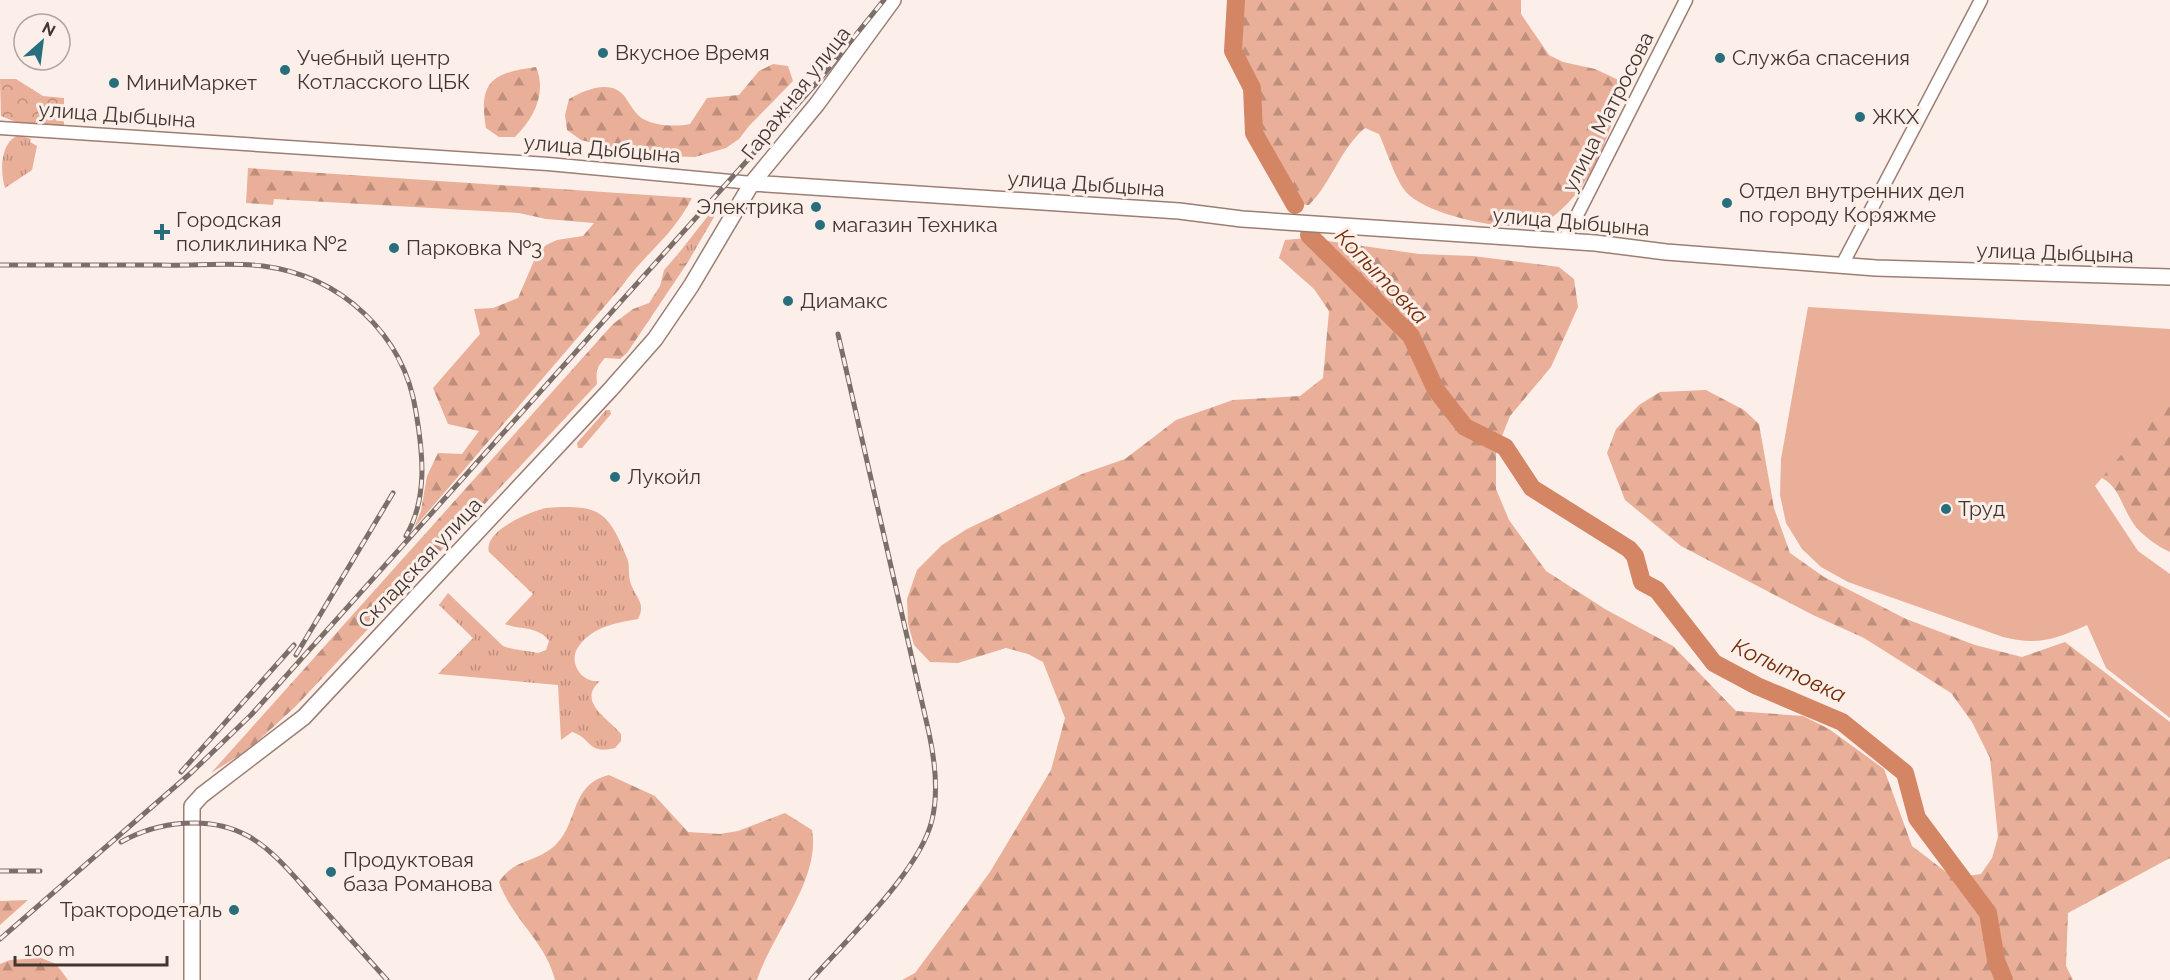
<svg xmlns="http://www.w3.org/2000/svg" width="2170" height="980" font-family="Raleway,sans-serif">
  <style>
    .grass { fill: url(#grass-tufts) }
    .forest { fill: url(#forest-firs) }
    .park { fill: url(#park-crowns) }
    .pitch { fill: #e9af98 }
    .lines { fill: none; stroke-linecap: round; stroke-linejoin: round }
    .river { stroke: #d38564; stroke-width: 18 }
    .minor-casing { stroke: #9c7e73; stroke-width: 15 }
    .tertiary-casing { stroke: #9c7e73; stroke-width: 18 }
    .minor { stroke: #fff; stroke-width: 12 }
    .tertiary { stroke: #fff; stroke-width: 15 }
    .rail-casing { stroke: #7c6f6a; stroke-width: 5 }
    .rail { stroke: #fcefea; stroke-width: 3; stroke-dasharray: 9; stroke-linecap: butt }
    .poi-dot { fill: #286e7c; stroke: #fcefea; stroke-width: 2 }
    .labels { text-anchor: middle; stroke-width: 6; stroke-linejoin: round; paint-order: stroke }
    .poi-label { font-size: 21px; fill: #433631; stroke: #fcefea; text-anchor: start }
    .street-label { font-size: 21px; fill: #433631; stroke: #fcefea }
    .water-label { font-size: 22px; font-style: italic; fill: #742d07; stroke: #fcefea }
  </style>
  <defs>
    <pattern id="grass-tufts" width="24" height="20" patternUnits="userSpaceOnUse" patternTransform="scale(1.5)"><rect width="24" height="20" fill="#e9af98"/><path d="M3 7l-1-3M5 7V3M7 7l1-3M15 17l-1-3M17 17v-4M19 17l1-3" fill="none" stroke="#be8f7d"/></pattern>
    <pattern id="forest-firs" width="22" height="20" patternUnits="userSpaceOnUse" patternTransform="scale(1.5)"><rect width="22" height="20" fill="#e9af98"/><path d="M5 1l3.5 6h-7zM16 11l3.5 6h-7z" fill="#be8f7d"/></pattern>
    <pattern id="park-crowns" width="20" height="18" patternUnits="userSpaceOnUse" patternTransform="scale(1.5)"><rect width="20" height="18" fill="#e9af98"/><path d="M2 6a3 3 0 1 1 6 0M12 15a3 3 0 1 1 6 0" fill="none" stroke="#be8f7d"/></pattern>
  </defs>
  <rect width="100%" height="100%" fill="#fcefea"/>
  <!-- grass -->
  <path class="grass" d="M 19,135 L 31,139 L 30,142 L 37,146 L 32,170 L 5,188 C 0,171 0,142 19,135 Z
    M 715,207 L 714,217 L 688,262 L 681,264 L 678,254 Z
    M 606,410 L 610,410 L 611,414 L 582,448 L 578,448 L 577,443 Z
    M 546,508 C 600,504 608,511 627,558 C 630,565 628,574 630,581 C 634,597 647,602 638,619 C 617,623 593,626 579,646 C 567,661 581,684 600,681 C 576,702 609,719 621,734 L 621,741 L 615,748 C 587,755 592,738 572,732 L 561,740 L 558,685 L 438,674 L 473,638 L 439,605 L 448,593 L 503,646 C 513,650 526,650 538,653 L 546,650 L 549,641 C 539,626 519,630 505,624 L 533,594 L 489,552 C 483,531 529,512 546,508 Z"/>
  <!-- forest -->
  <path class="forest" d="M 1229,0 L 1521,0 L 1521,14 L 1549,55 L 1563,62 L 1595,69 L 1627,84 C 1611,123 1599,171 1569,202 C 1562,209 1553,218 1544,222 C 1515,235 1427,216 1406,192 C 1395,179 1386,149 1379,134 L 1365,128 C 1340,149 1332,182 1309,205 L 1293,204 L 1282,193 C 1259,132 1227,66 1229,0 Z
    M 773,64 L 788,66 L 793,81 L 749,126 L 739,139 L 726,148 L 695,157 L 662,156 L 597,144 L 581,140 L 567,130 L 565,115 L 569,99 C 584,90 612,78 625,97 C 630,104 635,114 643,119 C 656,126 675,127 690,124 L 707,98 L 739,95 L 759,71 Z
    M 536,67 C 547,93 534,118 515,137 L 499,137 L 486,128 C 478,81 493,73 536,67 Z
    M 248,168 L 692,198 C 672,237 646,252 622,286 L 414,528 L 421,511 L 427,476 L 438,453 L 462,454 L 479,431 L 448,424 L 433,388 L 480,334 L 474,309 L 493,308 L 518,298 L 536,256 L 546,245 L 557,240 L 583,236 L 594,223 L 546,219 L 519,213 L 274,199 L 273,205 L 246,203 Z
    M 1307,238 L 1419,254 L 1473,256 L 1559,267 L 1574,279 L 1578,307 L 1551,367 L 1510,416 L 1496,451 L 1496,489 L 1509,520 L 1546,571 L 1605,609 L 1673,646 L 1736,711 L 1803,716 L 1829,729 L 1884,769 L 1912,846 L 1954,878 L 1981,874 L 1992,858 L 1998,837 L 1990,758 L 1972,722 L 1951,693 L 1864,638 L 1813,615 L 1681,546 L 1625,500 L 1607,453 L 1616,429 L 1639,405 L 1660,392 L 1706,390 L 1744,410 L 1759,424 L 1774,508 L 1790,553 L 1824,577 L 1906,619 L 1975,645 L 2022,657 L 2065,642 L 2170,722 L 2170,858 L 2068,913 L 2066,966 L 2073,980 L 902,980 L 915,973 L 990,872 L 1051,770 L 1065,718 L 1043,662 L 1028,654 L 1006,648 L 958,663 L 930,662 L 914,645 L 908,624 L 907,599 L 917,570 L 942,545 L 967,529 L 1082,474 L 1125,459 L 1176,420 L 1233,400 L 1300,396 L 1323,378 L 1329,311 L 1314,289 L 1279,258 L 1285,240 Z
    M 678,254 L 681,264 L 688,262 L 627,353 L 620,359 L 605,358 C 596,367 596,372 597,384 L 296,706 L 248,750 L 211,773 L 613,324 L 633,309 L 649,303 L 660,286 L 664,270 Z
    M 2170,329 L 2170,552 C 2157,546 2141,535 2133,523 C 2117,498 2120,482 2088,472 Z
    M 609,775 L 655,796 L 688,832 L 720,834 L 738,831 L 785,813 L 812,830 C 821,879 772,934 757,980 L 555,980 C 546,942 512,919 499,882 C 514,859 533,863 552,848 C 580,826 568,785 609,775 Z
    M 28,900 L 0,925 L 0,901 Z
    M 41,958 L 56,964 L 68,980 L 0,980 L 0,964 L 10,960 Z"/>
  <!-- park -->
  <path class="park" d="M 0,79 L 16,79 L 43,96 L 64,98 L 64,126 L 16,122 L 1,116 Z"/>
  <!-- pitch -->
  <path class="pitch" d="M 1808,307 L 2170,329 L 2170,397 L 2095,486 L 2138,551 L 2170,574 L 2170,718 L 2106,668 L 2087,625 C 2056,639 2038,646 2003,637 L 1848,582 L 1821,567 L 1802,549 L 1786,523 L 1780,495 L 1781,459 Z"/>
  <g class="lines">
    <!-- river -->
    <path class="river" d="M 1236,0 L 1233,51 L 1252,88 L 1254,133 L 1295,205
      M 1309,235 L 1411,336 L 1436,390 L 1465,427 L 1505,447 L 1532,488 L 1629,549 L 1635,556 L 1642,582 L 1657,590 L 1714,663 L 1757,686 L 1842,722 L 1905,773 L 1917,818 L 1988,913 L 1996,960 L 2004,980"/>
    <!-- minor casing -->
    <g class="minor-casing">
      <path id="minor" d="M 0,128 L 548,164 L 752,183
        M 1564,241 L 1686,0
        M 1842,265 L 1981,0"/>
    </g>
    <!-- tertiary casing -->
    <g class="tertiary-casing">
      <path id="tertiary" d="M 752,183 L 1179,211 L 1242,219 L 1595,243 L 1666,252 L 1876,268 L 2170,277
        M 192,980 L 192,806 L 202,795 L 304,717 L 610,390 L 655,339 L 691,286 L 752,183 L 817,104 L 893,0"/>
    </g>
    <!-- minor -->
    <use href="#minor" class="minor"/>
    <!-- tertiary -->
    <use href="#tertiary" class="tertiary"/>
    <!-- rail casing -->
    <g class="rail-casing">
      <path id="rail" d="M 0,265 C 53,265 106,265 159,265 C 193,266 229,262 263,266 C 341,276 404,334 416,412 C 423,453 428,498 406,536
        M 296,655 L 393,493
        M 181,772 L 294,645
        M 121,842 C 158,821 210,815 248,836 C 273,850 292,874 311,895 C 336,923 362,952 387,980
        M 0,871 L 40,871
        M 0,939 L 192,772 L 251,715 L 821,78 L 884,0
        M 811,980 C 846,940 920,871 932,820 C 939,791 935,761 929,733 L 838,334"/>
    </g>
    <!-- rail -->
    <use href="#rail" class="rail"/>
  </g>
  <!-- markers -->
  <g class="poi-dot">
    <circle cx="603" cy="53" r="6"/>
    <circle cx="1720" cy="58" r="6"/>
    <circle cx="285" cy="70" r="6"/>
    <circle cx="114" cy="83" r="6"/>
    <circle cx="1860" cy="117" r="6"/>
    <circle cx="1727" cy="203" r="6"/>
    <circle cx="816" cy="207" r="6"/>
    <circle cx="820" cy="225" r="6"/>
    <path d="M159 223h6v6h6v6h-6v6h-6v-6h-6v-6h6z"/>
    <circle cx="394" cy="248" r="6"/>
    <circle cx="788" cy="301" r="6"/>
    <circle cx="615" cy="477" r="6"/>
    <circle cx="1946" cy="509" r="6"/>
    <circle cx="331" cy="872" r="6"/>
    <circle cx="234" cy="910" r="6"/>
  </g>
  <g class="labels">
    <!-- poi labels -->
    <g class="poi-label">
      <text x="615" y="60">Вкусное Время</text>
      <text x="297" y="65">Учебный центр<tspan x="297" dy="24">Котласского ЦБК</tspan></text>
      <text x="1732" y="65">Служба спасения</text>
      <text x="126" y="90">MиниMаркет</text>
      <text x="1872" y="124">ЖКХ</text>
      <text x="1739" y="198">Отдел внутренних дел<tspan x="1739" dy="24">по городу Коряжме</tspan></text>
      <text x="804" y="214" text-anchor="end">Электрика</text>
      <text x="176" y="227">Городская<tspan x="176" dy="24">поликлиника №2</tspan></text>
      <text x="832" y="232">магазин Техника</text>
      <text x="406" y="255">Парковка №3</text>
      <text x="800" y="308">Диамакс</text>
      <text x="627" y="484">Лукойл</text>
      <text x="1958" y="516">Труд</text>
      <text x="343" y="867">Продуктовая<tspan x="343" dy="24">база Романова</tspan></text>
      <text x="222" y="917" text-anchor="end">Трактородеталь</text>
    </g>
    <!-- street labels -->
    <g class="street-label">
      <text transform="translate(796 93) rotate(-52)" y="7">Гаражная улица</text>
      <text transform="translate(1608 112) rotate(-63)" y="7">улица Матросова</text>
      <text transform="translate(117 115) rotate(4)" y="7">улица Дыбцына</text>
      <text transform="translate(602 149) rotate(5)" y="7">улица Дыбцына</text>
      <text transform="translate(1086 184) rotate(4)" y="7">улица Дыбцына</text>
      <text transform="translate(1571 222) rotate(5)" y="7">улица Дыбцына</text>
      <text transform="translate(2055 253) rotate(2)" y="7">улица Дыбцына</text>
      <text transform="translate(420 563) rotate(-47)" y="7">Складская улица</text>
    </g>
    <!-- water labels -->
    <g class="water-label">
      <text transform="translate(1382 276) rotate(46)" y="8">Копытовка</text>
      <text transform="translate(1789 670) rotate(25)" y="8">Копытовка</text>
    </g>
  </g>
  <!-- north arrow -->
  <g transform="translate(42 42) rotate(28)"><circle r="28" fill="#fcefea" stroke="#b2a5a0" stroke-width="1.5"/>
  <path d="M0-4.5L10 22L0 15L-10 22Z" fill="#286e7c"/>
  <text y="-9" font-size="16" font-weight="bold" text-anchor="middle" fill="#433631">N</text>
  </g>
  <!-- scale -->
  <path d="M15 956v9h152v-9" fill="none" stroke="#433631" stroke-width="3"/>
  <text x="24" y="956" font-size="18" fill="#433631" stroke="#fcefea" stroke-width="4.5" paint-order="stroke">100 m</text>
</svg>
